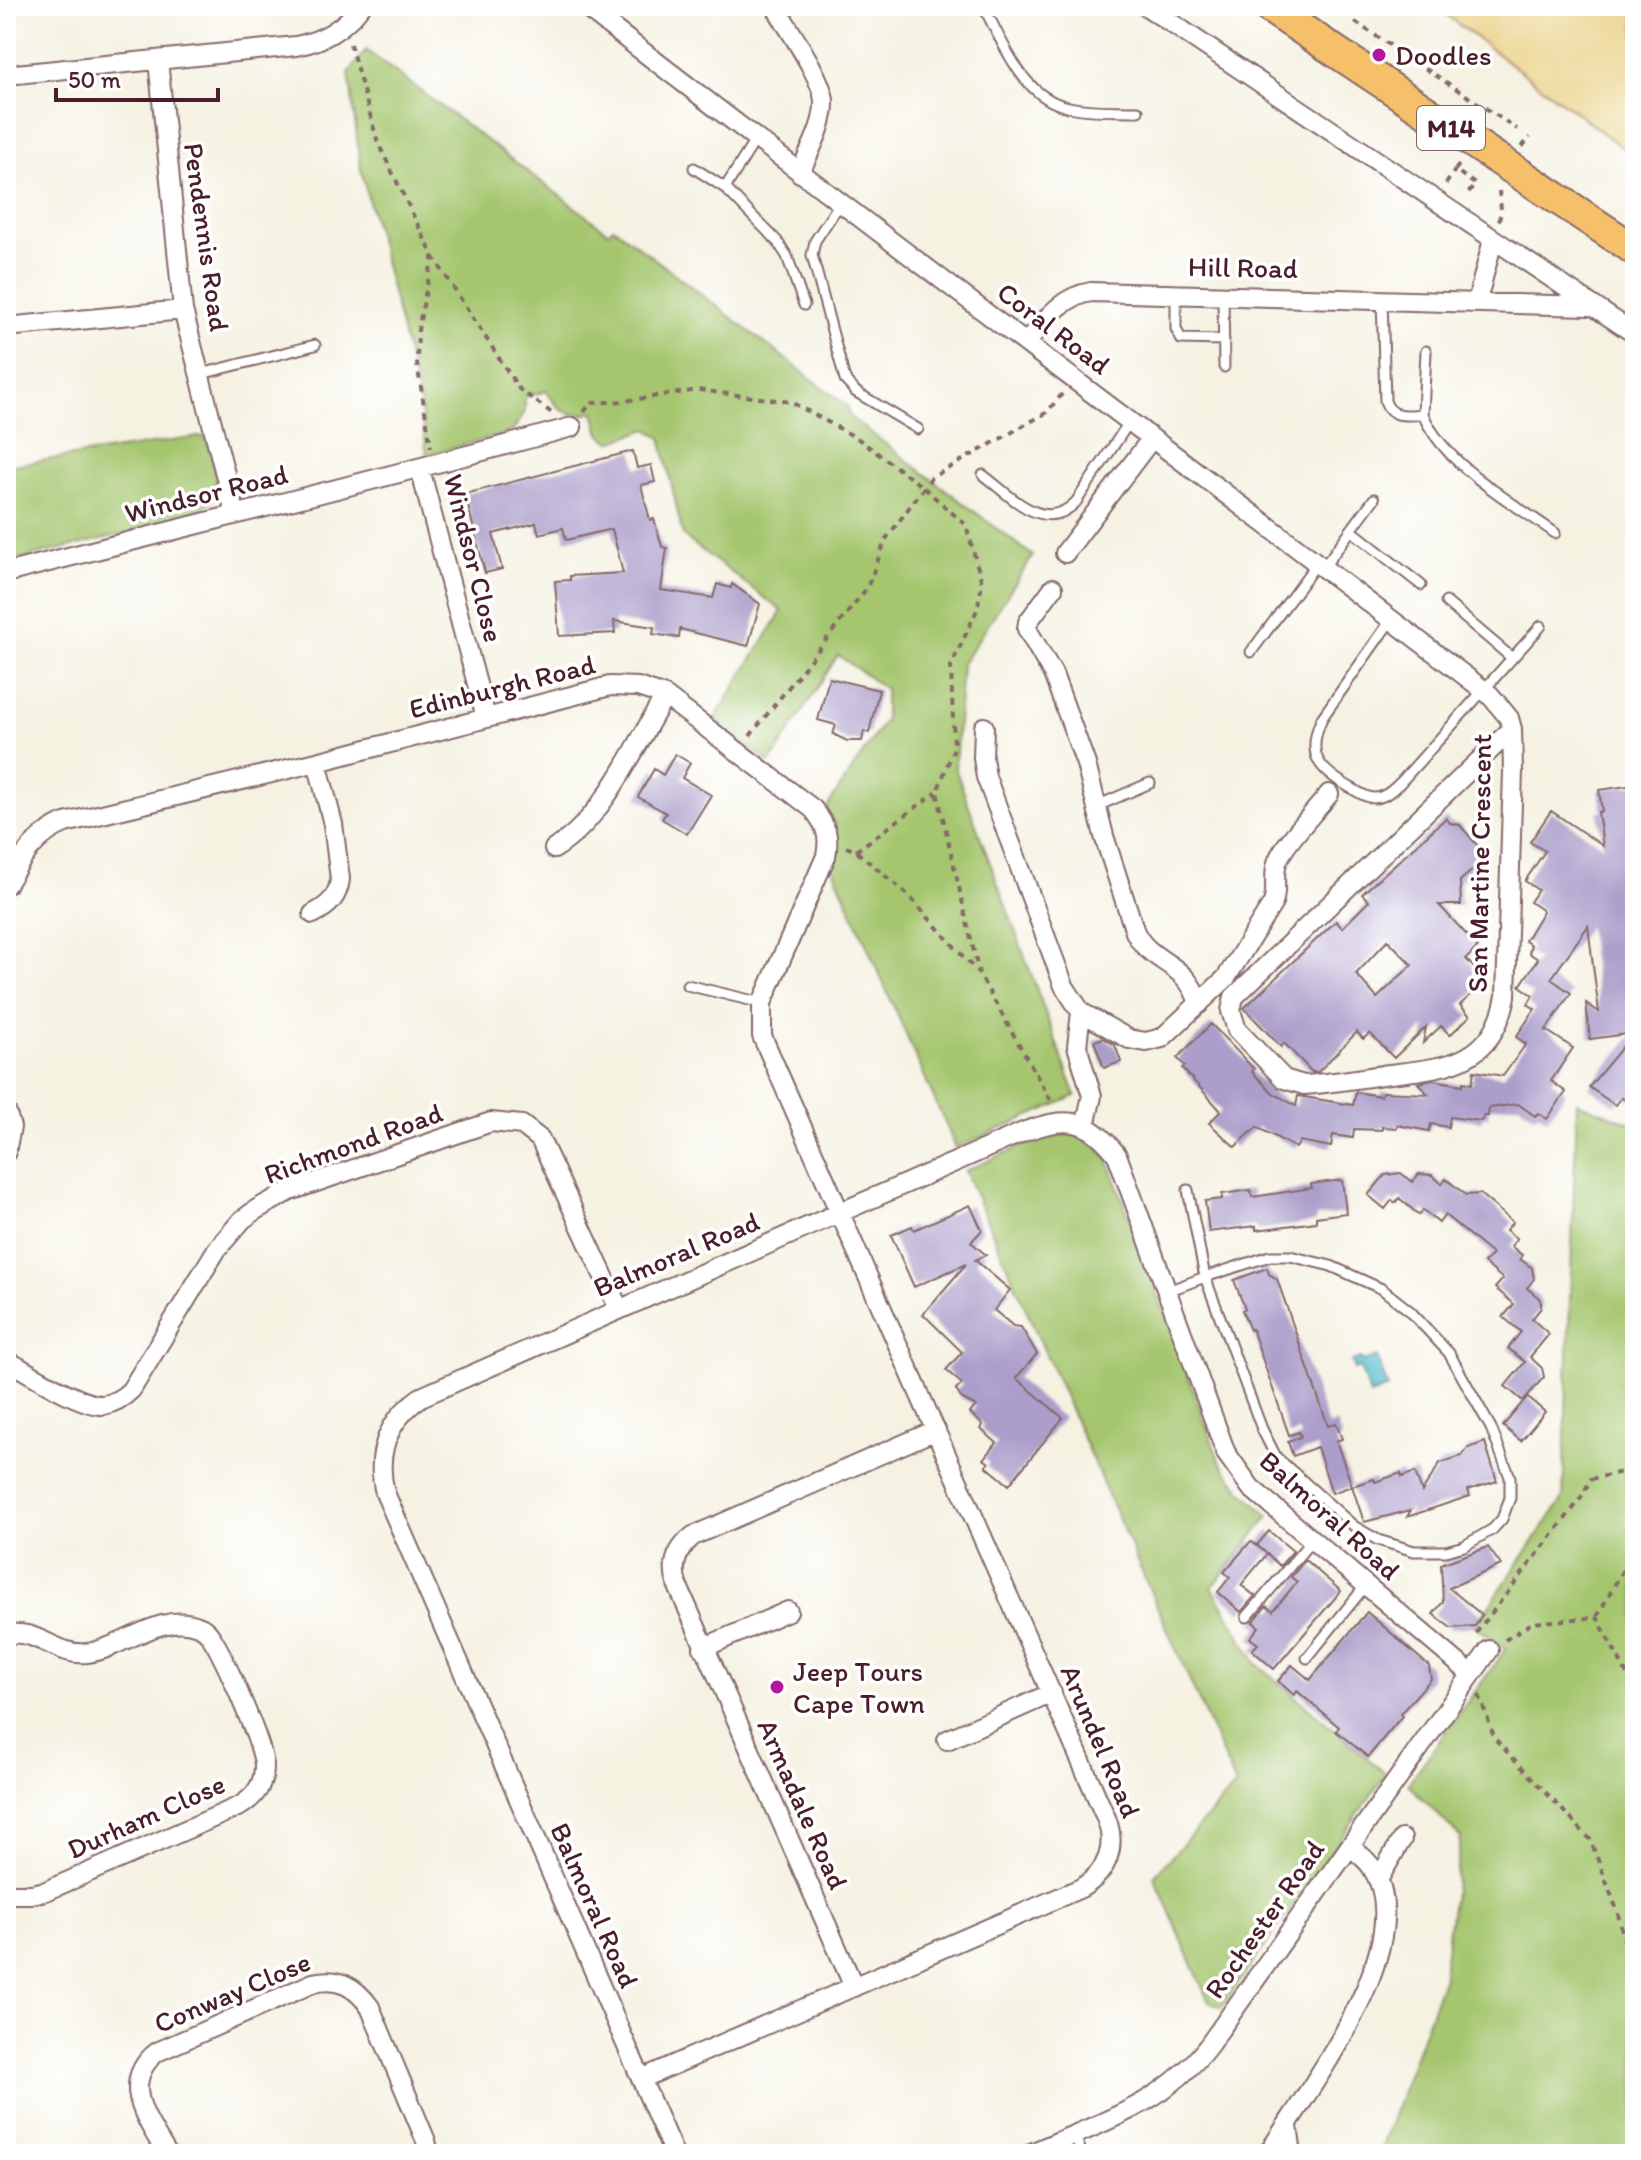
<svg xmlns="http://www.w3.org/2000/svg" width="1641" height="2160" font-family="Itim,sans-serif">
  <style>
    .green { fill: #a5c66e; stroke: #78724c; stroke-width: 2 }
    .sand { fill: #eeda9e; stroke: #9c7c64; stroke-width: 2 }
    .water { fill: #52bccf; stroke: #4e6e7d; stroke-width: 2 }
    .building { fill: #ab9eca; fill-rule: evenodd }
    .lines { fill: none; stroke-linecap: round; stroke-linejoin: round }
    .lane-casing { stroke: #86696b; stroke-width: 13 }
    .street-casing { stroke: #86696b; stroke-width: 22 }
    .primary-casing { stroke: #86696b; stroke-width: 34 }
    .path { stroke: #86696b; stroke-width: 4; stroke-dasharray: 6 6; stroke-linecap: butt }
    .lane { stroke: #fff; stroke-width: 9 }
    .street { stroke: #fff; stroke-width: 18 }
    .primary { stroke: #f6c06b; stroke-width: 30 }
    .poi-dot { fill: #b5179e; stroke: #fff; stroke-width: 3 }
    .labels { text-anchor: middle; stroke-width: 7; stroke-linejoin: round; paint-order: stroke }
    .shield { fill: #fff; stroke: #80626b; stroke-width: 2 }
    .shield-label { font-size: 26px; font-weight: bold; fill: #4a1f2b }
    .poi-label { font-size: 28px; fill: #4a1f2b; stroke: #fff; text-anchor: start }
    .street-label { font-size: 28px; fill: #4a1f2b; stroke: #fff }
  </style>
  <rect width="100%" height="100%" fill="#fff"/>
  <filter id="ink" filterUnits="userSpaceOnUse"><feTurbulence type="fractalNoise" baseFrequency=".0125" numOctaves="2"/><feDisplacementMap in="SourceGraphic" scale="16" xChannelSelector="R" yChannelSelector="G"/><feConvolveMatrix kernelMatrix="1 2 1 2 8 2 1 2 1" color-interpolation-filters="sRGB"/></filter>
  <filter id="wash" filterUnits="userSpaceOnUse"><feTurbulence type="fractalNoise" baseFrequency=".006" numOctaves="4" result="noise"/><feDisplacementMap in="SourceGraphic" scale="32" xChannelSelector="R" yChannelSelector="G"/><feGaussianBlur stdDeviation="1.8" result="paint"/><feColorMatrix in="noise" values="0 0 0 0 0 0 0 0 0 0 0 0 0 0 0 0 0 1.4 0 .05"/><feComposite in="paint" operator="in"/></filter>
  <g filter="url(#wash)">
    <rect width="100%" height="100%" fill="#f5f2e2"/>
    <!-- green -->
    <path class="green" d="M 366,50 L 608,232 L 613,227 L 847,406 L 850,417 L 1033,556 L 962,664 L 955,768 L 1076,1096 L 956,1148 L 831,864 C 840,844 839,827 826,809 L 885,720 L 885,689 L 838,655 L 770,763 L 714,720 L 782,611 L 683,536 L 661,437 L 647,429 L 611,442 L 600,434 L 594,412 C 572,419 557,411 547,391 L 525,397 L 525,412 L 512,432 L 427,455 L 420,403 L 361,170 L 349,73 Z
      M 205,436 C 210,455 222,483 211,501 C 197,522 39,553 6,562 L 6,466 Z
      M 1577,1102 L 1635,1125 L 1635,2154 L 1379,2154 L 1442,1982 L 1461,1838 L 1408,1784 L 1506,1649 L 1475,1626 L 1563,1499 Z
      M 1061,1133 C 1083,1135 1097,1143 1109,1162 L 1219,1460 L 1242,1491 L 1269,1516 L 1212,1587 L 1256,1663 L 1386,1774 L 1221,2008 L 1208,2000 L 1154,1876 L 1236,1785 L 965,1171 L 1049,1134 Z"/>
    <!-- sand -->
    <path class="sand" d="M 1434,6 L 1635,6 L 1635,157 Z"/>
    <!-- water -->
    <path class="water" d="M 1377,1357 L 1388,1388 L 1370,1395 L 1360,1368 L 1355,1369 L 1352,1361 L 1361,1358 L 1363,1362 Z"/>
    <g id="blocks">
      <!-- building -->
      <path class="building" d="M 633,451 L 637,468 L 651,465 L 655,482 L 641,485 L 650,520 L 654,519 L 662,547 L 667,548 L 661,590 L 713,598 L 717,584 L 731,588 L 732,584 L 760,604 L 748,646 L 680,629 L 679,638 L 653,634 L 654,627 L 614,621 L 615,633 L 559,636 L 555,581 L 570,580 L 570,576 L 623,573 L 612,529 L 566,540 L 563,528 L 539,534 L 536,523 L 493,534 L 502,569 L 485,573 L 465,494 Z
        M 829,678 L 879,690 L 869,733 L 864,731 L 862,741 L 847,741 L 833,734 L 836,725 L 818,720 Z
        M 675,754 L 690,763 L 682,778 L 711,795 L 687,834 L 662,819 L 666,813 L 638,797 L 654,769 L 663,775 Z
        M 1635,785 L 1635,1103 L 1627,1097 L 1625,1100 L 1622,1097 L 1615,1105 L 1589,1087 L 1634,1033 L 1590,1039 L 1586,1003 L 1599,1012 L 1588,926 L 1551,979 L 1571,993 L 1546,1030 L 1573,1048 L 1551,1081 L 1566,1092 L 1547,1119 L 1538,1113 L 1535,1116 L 1518,1104 L 1489,1108 L 1488,1116 L 1484,1116 L 1481,1121 L 1450,1117 L 1448,1127 L 1431,1124 L 1429,1131 L 1397,1125 L 1397,1128 L 1382,1127 L 1382,1130 L 1354,1129 L 1353,1138 L 1333,1135 L 1331,1147 L 1300,1141 L 1296,1148 L 1257,1127 L 1235,1147 L 1209,1123 L 1221,1111 L 1182,1068 L 1185,1066 L 1177,1058 L 1211,1024 L 1254,1069 L 1252,1072 L 1273,1093 L 1296,1106 L 1298,1096 L 1353,1105 L 1356,1092 L 1381,1096 L 1382,1092 L 1428,1094 L 1418,1083 L 1432,1080 L 1463,1085 L 1463,1082 L 1472,1084 L 1474,1071 L 1503,1076 L 1526,1044 L 1516,1037 L 1535,1009 L 1528,1004 L 1533,995 L 1520,986 L 1538,959 L 1529,953 L 1531,945 L 1525,941 L 1543,911 L 1530,902 L 1538,890 L 1525,881 L 1545,851 L 1530,842 L 1551,811 L 1603,846 L 1598,812 L 1602,811 L 1599,790 Z
        M 1446,818 L 1450,823 L 1460,825 L 1487,857 L 1460,881 L 1461,905 L 1439,905 L 1478,947 L 1466,959 L 1486,981 L 1460,1005 L 1470,1016 L 1450,1035 L 1441,1026 L 1423,1043 L 1426,1027 L 1394,1058 L 1370,1033 L 1363,1039 L 1357,1032 L 1318,1072 L 1312,1072 L 1284,1043 L 1281,1047 L 1244,1008 L 1336,921 L 1342,928 L 1369,901 L 1362,894 ZM 1388,940 L 1412,965 L 1377,998 L 1356,974 Z
        M 1103,1038 L 1115,1045 L 1121,1062 L 1104,1068 L 1094,1041 Z
        M 1401,1173 L 1412,1182 L 1419,1174 L 1432,1175 L 1442,1184 L 1446,1179 L 1466,1195 L 1480,1194 L 1513,1222 L 1506,1230 L 1517,1239 L 1511,1246 L 1522,1255 L 1520,1259 L 1532,1268 L 1534,1279 L 1527,1288 L 1539,1298 L 1541,1303 L 1541,1308 L 1532,1319 L 1549,1334 L 1530,1357 L 1542,1368 L 1544,1377 L 1523,1401 L 1505,1386 L 1525,1362 L 1508,1348 L 1521,1332 L 1503,1317 L 1514,1304 L 1495,1288 L 1503,1279 L 1484,1263 L 1492,1254 L 1445,1215 L 1439,1223 L 1423,1210 L 1419,1215 L 1399,1198 L 1395,1203 L 1392,1200 L 1385,1209 L 1368,1195 L 1385,1175 Z
        M 1342,1180 L 1346,1213 L 1316,1217 L 1316,1222 L 1256,1230 L 1256,1226 L 1209,1232 L 1205,1201 L 1222,1199 L 1222,1194 L 1251,1190 L 1252,1197 L 1312,1188 L 1311,1184 Z
        M 970,1205 L 982,1230 L 971,1242 L 986,1255 L 975,1260 L 1010,1290 L 994,1310 L 1013,1326 L 1021,1327 L 1037,1354 L 1016,1378 L 1063,1418 L 1009,1485 L 986,1466 L 989,1463 L 984,1459 L 997,1443 L 981,1429 L 983,1425 L 970,1413 L 976,1406 L 961,1398 L 956,1390 L 962,1384 L 946,1370 L 962,1352 L 923,1314 L 966,1264 L 914,1287 L 891,1235 L 912,1226 L 914,1230 Z
        M 1267,1268 L 1269,1274 L 1277,1279 L 1328,1426 L 1336,1423 L 1342,1439 L 1336,1441 L 1352,1486 L 1332,1493 L 1317,1447 L 1293,1456 L 1288,1442 L 1301,1437 L 1299,1432 L 1289,1435 L 1252,1329 L 1250,1330 L 1242,1310 L 1245,1309 L 1234,1280 Z
        M 1527,1397 L 1545,1412 L 1521,1441 L 1503,1426 Z
        M 1485,1442 L 1497,1481 L 1468,1490 L 1470,1496 L 1407,1517 L 1411,1510 L 1364,1522 L 1352,1486 L 1374,1479 L 1375,1482 L 1401,1473 L 1402,1477 L 1415,1472 L 1422,1492 L 1440,1463 L 1462,1456 L 1468,1448 Z
        M 1269,1531 L 1293,1551 L 1280,1566 L 1257,1545 Z
        M 1251,1541 L 1267,1554 L 1241,1585 L 1255,1596 L 1241,1612 L 1218,1592 L 1230,1577 L 1224,1572 Z
        M 1488,1547 L 1501,1565 L 1449,1588 L 1482,1615 L 1475,1626 L 1451,1628 L 1433,1614 L 1443,1602 L 1441,1564 Z
        M 1305,1560 L 1341,1591 L 1274,1669 L 1252,1650 L 1258,1644 L 1250,1638 L 1259,1627 L 1253,1622 L 1266,1606 L 1273,1611 L 1297,1582 L 1291,1577 Z
        M 1367,1612 L 1429,1666 L 1431,1679 L 1400,1714 L 1402,1716 L 1368,1757 L 1336,1731 L 1339,1727 L 1297,1691 L 1294,1695 L 1278,1681 L 1292,1665 L 1310,1680 Z"/>
    </g>
  </g>
  <g filter="url(#ink)">
    <use href="#blocks" fill-opacity="0" stroke="#86696b" stroke-width="2"/>
    <g class="lines">
      <!-- lane casing -->
      <g class="lane-casing">
        <path id="lane" d="M 983,6 C 1004,43 1022,98 1069,107 C 1091,112 1115,110 1138,111
          M 756,139 L 725,188 L 777,241 L 787,256 L 804,305
          M 694,168 L 725,188
          M 840,203 L 815,241 L 812,255 L 845,380 L 856,392 L 918,429
          M 1176,294 L 1176,329 L 1181,339 L 1224,340
          M 1223,295 L 1224,367
          M 1382,298 L 1385,401 C 1391,419 1408,415 1423,414 L 1426,351
          M 201,374 L 315,345
          M 1423,414 C 1444,465 1512,502 1555,533
          M 983,475 C 1011,496 1044,535 1076,502 L 1130,421
          M 1351,530 L 1421,585
          M 1323,568 L 1374,499
          M 1446,602 L 1512,658
          M 1391,620 L 1322,718 C 1305,755 1319,770 1351,788 C 1358,792 1366,798 1374,798 C 1385,798 1392,790 1400,783 L 1541,626
          M 1251,652 L 1317,563
          M 1097,806 L 1150,783
          M 687,985 L 762,1003
          M 1168,1291 L 1205,1277 L 1270,1256 L 1290,1256 L 1331,1266 L 1382,1289 L 1410,1311 L 1449,1353 L 1491,1428 L 1510,1477 L 1510,1498 L 1502,1519 L 1493,1529 L 1464,1546 L 1446,1551 L 1414,1551 L 1378,1540 L 1355,1527 L 1276,1457 L 1262,1429 L 1205,1277 L 1188,1190
          M 1247,1617 L 1312,1540
          M 1307,1658 L 1366,1585
          M 1074,2134 L 1082,2154"/>
      </g>
      <!-- street casing -->
      <g class="street-casing">
        <path id="street" d="M 584,6 C 884,239 1189,464 1490,695 L 1509,718 L 1512,729 L 1513,771 L 1506,996 C 1493,1064 1448,1067 1390,1074 C 1361,1078 1333,1083 1304,1085 L 1284,1079 L 1237,1030 L 1231,1011 L 1234,997 L 1512,729
          M 775,6 C 787,27 823,79 824,101 C 825,125 809,151 800,173
          M 1146,6 L 1635,334
          M 158,60 L 183,310 L 235,513
          M 6,75 L 296,46 C 323,41 343,29 361,6
          M 1477,301 L 1493,240
          M 6,327 L 183,310
          M 1027,342 C 1046,319 1061,297 1091,292 L 1590,306
          M 420,469 L 486,718
          M 1065,553 L 1152,438
          M 6,573 C 195,524 384,479 572,427
          M 1053,588 L 1028,622 L 1027,629 L 1053,674 L 1086,764 L 1104,836 L 1135,932 C 1151,965 1187,961 1199,1004
          M 984,727 L 983,758 L 986,777 L 1064,986 L 1081,1012 L 1129,1039 L 1146,1042 L 1162,1038 L 1226,978 L 1273,903 C 1278,889 1272,874 1278,860 C 1286,841 1316,811 1329,794
          M 554,849 C 604,819 635,746 665,696
          M 6,885 C 21,859 36,834 65,823 L 317,762 L 610,686 L 638,687 L 665,696 L 813,809 C 826,825 830,836 826,856 L 762,1003 L 762,1036 L 1106,1818 C 1117,1846 1108,1872 1081,1888 L 641,2079
          M 313,914 C 329,906 338,897 340,879 L 333,824 L 317,762
          M 1081,1012 L 1077,1046 L 1092,1096 L 1085,1126
          M 6,1111 L 11,1127 L 6,1152
          M 6,1360 C 27,1371 82,1407 103,1405 C 115,1403 123,1398 131,1390 L 217,1249 L 242,1220 L 257,1209 L 290,1191 L 491,1122 L 522,1125 L 540,1139 L 619,1309
          M 6,1635 C 36,1627 57,1657 87,1653 C 122,1649 161,1611 198,1626 C 204,1628 208,1632 211,1637 C 223,1654 265,1749 264,1767 C 264,1785 255,1797 240,1806 L 46,1891 L 31,1894 L 6,1894
          M 703,1648 L 788,1611
          M 947,1740 L 1052,1693
          M 1378,1880 L 1402,1839
          M 854,1987 L 677,1584 C 671,1565 677,1549 693,1536 L 936,1430
          M 1288,2126 L 1292,2154
          M 167,2154 C 148,2121 118,2083 157,2052 L 313,1983 C 338,1977 355,1986 370,2007 L 426,2141 L 429,2154
          M 674,2154 L 385,1493 C 375,1453 388,1420 421,1397 L 1023,1132 C 1066,1116 1088,1117 1117,1155 L 1226,1453 L 1251,1488 L 1471,1674
          M 1029,2154 C 1096,2124 1163,2106 1209,2045 L 1489,1650
          M 1268,2154 C 1307,2090 1422,1943 1372,1868 C 1367,1859 1357,1853 1350,1846"/>
      </g>
      <!-- primary casing -->
      <g class="primary-casing">
        <path id="primary" d="M 1267,6 L 1635,250"/>
      </g>
      <!-- path -->
      <path class="path" d="M 1355,22 L 1517,129
        M 350,44 L 378,143 L 433,256 L 418,330 L 417,364 L 431,447
        M 1522,147 L 1530,137
        M 1459,165 L 1455,170 L 1475,184 L 1466,197
        M 1446,184 L 1455,170
        M 1499,191 L 1501,209 L 1499,221
        M 433,256 L 519,389 L 552,413
        M 584,412 L 591,403 L 624,401 L 698,390 L 791,402 L 857,438 L 924,488 L 966,525 L 982,583 L 977,610 L 951,666 L 954,748 L 937,792 L 979,974
        M 750,736 L 867,588 L 886,539 L 931,478 L 1046,413 L 1063,393
        M 846,847 L 856,851 L 908,895 L 979,974 L 1053,1104
        M 856,851 L 937,792
        M 1597,1617 L 1635,1548
        M 1476,1633 L 1579,1501 L 1591,1479 L 1635,1469
        M 1505,1640 L 1532,1623 L 1597,1617 L 1635,1690
        M 1479,1695 L 1495,1739 L 1590,1839 L 1617,1910 L 1635,1985"/>
      <!-- lane -->
      <use href="#lane" class="lane"/>
      <!-- street -->
      <use href="#street" class="street"/>
      <!-- primary -->
      <use href="#primary" class="primary"/>
    </g>
  </g>
  <!-- markers -->
  <g class="poi-dot">
    <circle cx="1379" cy="55" r="8"/>
    <circle cx="777" cy="1687" r="8"/>
  </g>
  <g class="labels">
    <!-- shield labels -->
    <rect class="shield" x="1417" y="106" width="68" height="44" rx="6"/>
    <g class="shield-label">
      <text x="1451" y="137">M14</text>
    </g>
    <!-- poi labels -->
    <g class="poi-label">
      <text x="1395" y="65">Doodles</text>
      <text x="793" y="1681">Jeep Tours<tspan x="793" dy="32">Cape Town</tspan></text>
    </g>
    <!-- street labels -->
    <g class="street-label">
      <text transform="translate(207 237) rotate(82)" y="10">Pendennis Road</text>
      <text transform="translate(1243 267) rotate(1)" y="10">Hill Road</text>
      <text transform="translate(1054 328) rotate(37)" y="10">Coral Road</text>
      <text transform="translate(206 493) rotate(-14)" y="10">Windsor Road</text>
      <text transform="translate(474 558) rotate(76)" y="10">Windsor Close</text>
      <text transform="translate(502 686) rotate(-14)" y="10">Edinburgh Road</text>
      <text transform="translate(1479 863) rotate(-89)" y="10">San Martine Crescent</text>
      <text transform="translate(353 1143) rotate(-20)" y="10">Richmond Road</text>
      <text transform="translate(676 1254) rotate(-23)" y="10">Balmoral Road</text>
      <text transform="translate(1330 1515) rotate(42)" y="10">Balmoral Road</text>
      <text transform="translate(1101 1741) rotate(67)" y="10">Arundel Road</text>
      <text transform="translate(803 1804) rotate(66)" y="10">Armadale Road</text>
      <text transform="translate(146 1816) rotate(-24)" y="10">Durham Close</text>
      <text transform="translate(595 1905) rotate(66)" y="10">Balmoral Road</text>
      <text transform="translate(1264 1919) rotate(-55)" y="10">Rochester Road</text>
      <text transform="translate(232 1992) rotate(-23)" y="10">Conway Close</text>
    </g>
  </g>
  <!-- margin -->
  <rect width="1641" height="2160" fill="none" stroke="#fff" stroke-width="32"/>
  <!-- scale -->
  <path d="M56 88v12h162v-12" fill="none" stroke="#4a1f2b" stroke-width="4"/>
  <text x="68" y="88" font-size="24" fill="#4a1f2b" stroke="#ffffff" stroke-width="6" paint-order="stroke">50 m</text>
</svg>
